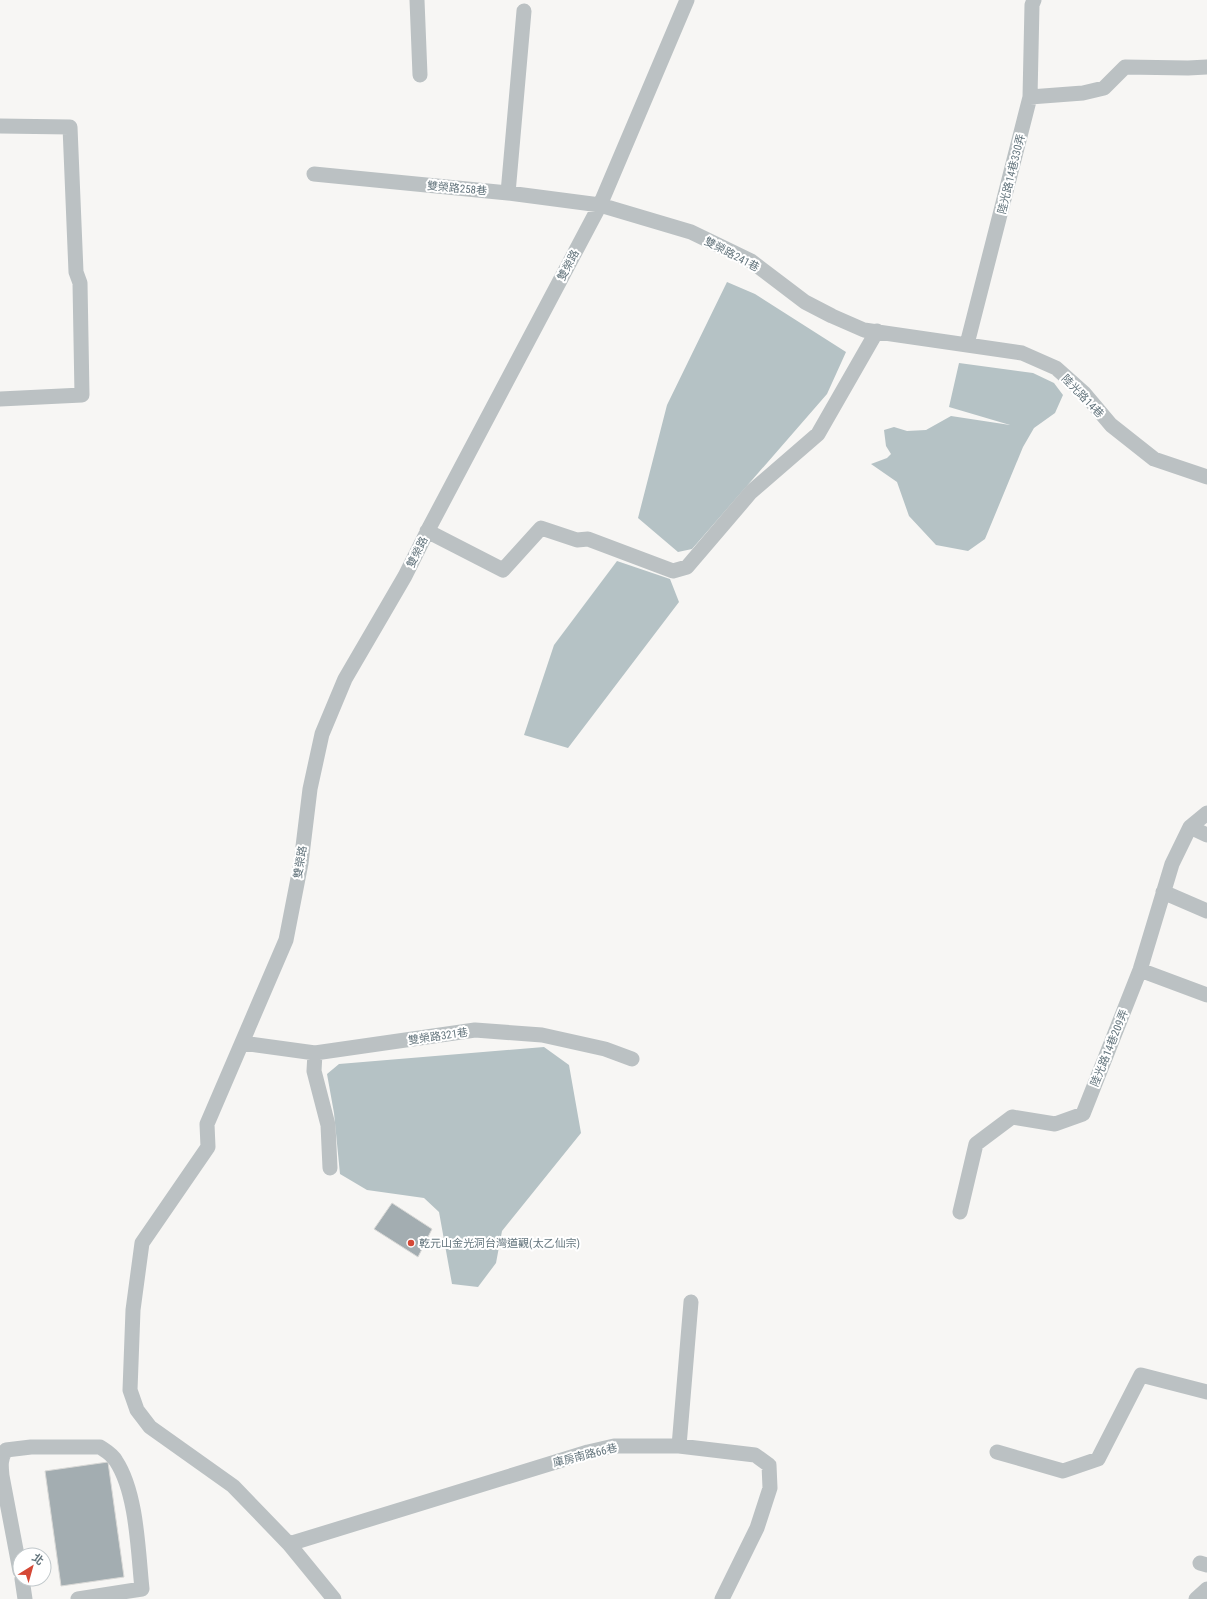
<svg xmlns="http://www.w3.org/2000/svg" width="1207" height="1599" font-family="'Roboto Condensed','Noto Sans TC',sans-serif">
  <style>
    .water { fill: #b5c2c5 }
    .building { fill: #a3adb1; stroke: #d8d8d6 }
    .lines { fill: none; stroke-linecap: round; stroke-linejoin: round }
    .minor { stroke: #bbc1c3; stroke-width: 15 }
    .poi-dot { fill: #d54836; stroke: #fff; stroke-width: 1.5 }
    .labels { text-anchor: middle; stroke-width: 4; stroke-linejoin: round; paint-order: stroke }
    .street-label { font-size: 11px; fill: #64757d; stroke: #fff }
    .poi-label { font-size: 11px; fill: #64757d; stroke: #fff; text-anchor: start }
  </style>
  <rect width="100%" height="100%" fill="#f7f6f4"/>
  <!-- water -->
  <path class="water" d="M 727,282 L 755,294 L 846,352 L 827,394 L 692,549 L 678,552 L 638,518 L 667,405 Z
    M 959,363 L 1033,373 L 1054,383 L 1063,395 L 1055,413 L 1034,428 L 1023,447 L 985,539 L 968,551 L 936,545 L 909,516 L 897,482 L 871,464 L 887,458 L 891,454 L 886,446 L 884,430 L 894,427 L 907,431 L 926,430 L 951,416 L 1010,425 L 949,407 Z
    M 617,561 L 670,579 L 679,602 L 568,748 L 524,735 L 554,645 Z
    M 544,1047 L 569,1065 L 581,1133 L 502,1231 L 496,1263 L 478,1287 L 452,1284 L 439,1212 L 424,1198 L 367,1190 L 340,1174 L 334,1113 L 327,1074 L 339,1064 Z"/>
  <!-- building -->
  <path class="building" d="M 392,1203 L 432,1229 L 418,1257 L 374,1229 Z
    M 108,1462 L 124,1577 L 61,1586 L 45,1471 Z"/>
  <g class="lines">
    <!-- minor -->
    <path class="minor" d="M 417,0 L 420,75
      M 1030,97 L 1083,93 L 1104,88 L 1125,67 L 1188,68 L 1207,67
      M 0,126 L 70,127 L 76,272 L 80,283 L 82,395 L 0,399
      M 314,174 L 508,193 L 600,205 L 691,232 L 751,261 L 805,302 L 832,316 L 864,330 L 1022,353 L 1056,368 L 1084,393 L 1111,425 L 1154,459 L 1207,477
      M 508,193 L 524,11
      M 967,344 L 1030,97 L 1032,5 L 1034,0
      M 427,531 L 503,570 L 541,528 L 577,540 L 588,539 L 673,571 L 687,567 L 751,492 L 818,434 L 877,331
      M 1190,827 L 1207,835
      M 1163,892 L 1207,911
      M 1140,970 L 1207,995
      M 242,1043 L 315,1053 L 475,1030 L 542,1035 L 605,1049 L 632,1059
      M 315,1053 L 314,1071 L 328,1125 L 330,1168
      M 960,1212 L 976,1144 L 1012,1117 L 1055,1124 L 1083,1114 L 1140,970 L 1172,864 L 1190,827 L 1207,813
      M 679,1446 L 691,1302
      M 997,1452 L 1063,1471 L 1098,1459 L 1141,1375 L 1207,1392
      M 289,1544 L 588,1452 L 614,1446 L 679,1446 L 755,1455 L 769,1465 L 770,1488 L 757,1528 L 722,1599
      M 1200,1563 L 1207,1565
      M 20,1571 L 2,1476 C 1,1466 0,1459 6,1450 L 31,1447 L 100,1447 C 106,1451 112,1454 116,1461 C 137,1493 138,1551 142,1589 L 78,1599
      M 22,1579 L 25,1599
      M 334,1599 L 289,1544 L 233,1486 L 150,1427 L 137,1410 L 130,1390 L 133,1310 L 142,1243 L 208,1147 L 207,1124 L 286,940 L 301,863 L 310,789 L 322,734 L 345,679 L 405,576 L 428,530 L 600,205 L 687,0
      M 1196,1599 L 1207,1589"/>
  </g>
  <!-- markers -->
  <circle class="poi-dot" cx="411" cy="1243" r="4"/>
  <g class="labels">
    <!-- street labels -->
    <g class="street-label">
      <text transform="translate(1011 174) rotate(-76)" y="4">陸光路14巷330弄</text>
      <text transform="translate(457 188) rotate(5)" y="4">雙榮路258巷</text>
      <text transform="translate(732 254) rotate(28)" y="4">雙榮路241巷</text>
      <text transform="translate(568 265) rotate(-62)" y="4">雙榮路</text>
      <text transform="translate(1083 396) rotate(46)" y="4">陸光路14巷</text>
      <text transform="translate(417 552) rotate(-64)" y="4">雙榮路</text>
      <text transform="translate(300 862) rotate(-81)" y="4">雙榮路</text>
      <text transform="translate(438 1036) rotate(-8)" y="4">雙榮路321巷</text>
      <text transform="translate(1109 1048) rotate(-68)" y="4">陸光路14巷209弄</text>
      <text transform="translate(585 1455) rotate(-14)" y="4">庫房南路66巷</text>
    </g>
    <!-- poi labels -->
    <g class="poi-label">
      <text x="419" y="1247">乾元山金光洞台灣道觀(太乙仙宗)</text>
    </g>
  </g>
  <!-- north arrow -->
  <g transform="translate(32 1567) rotate(37)"><circle r="19" fill="#ffffff" stroke="#c1c8cb"/>
  <path d="M0-3L7 15L0 10L-7 15Z" fill="#d54836"/>
  <text y="-6" font-size="11" font-weight="bold" text-anchor="middle" fill="#64757d">北</text>
  </g>
</svg>
